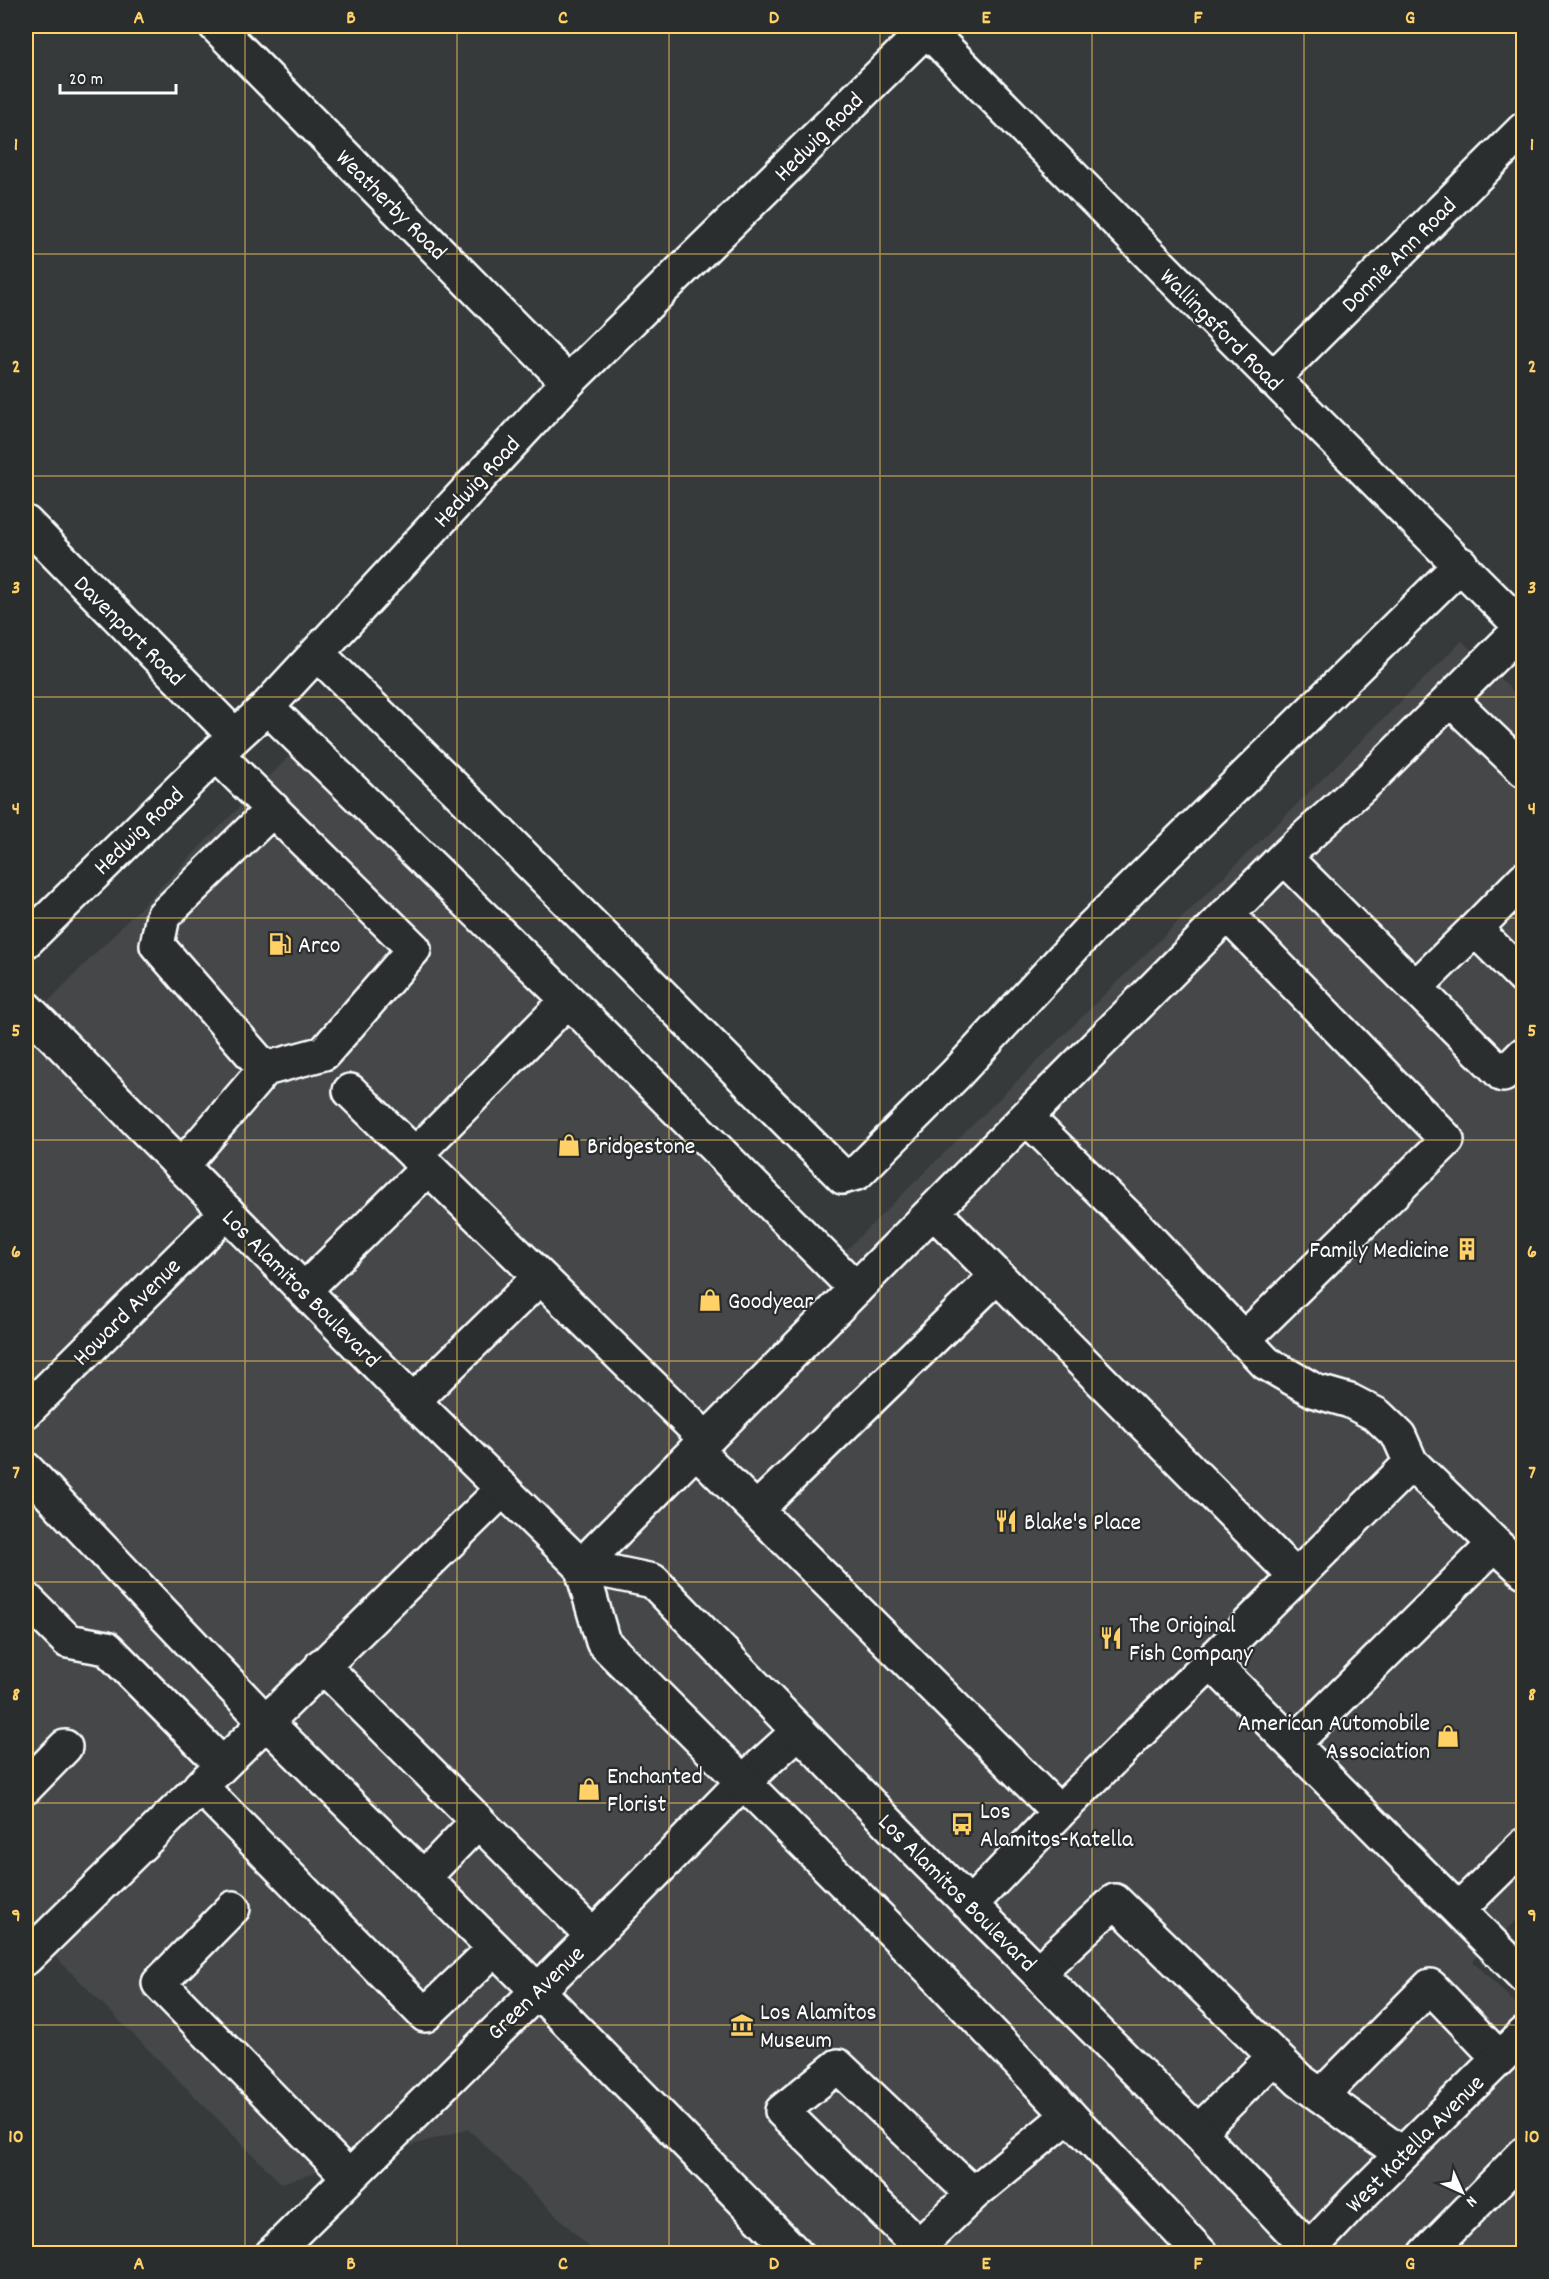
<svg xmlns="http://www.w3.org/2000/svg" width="1549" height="2279" font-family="Dekko,sans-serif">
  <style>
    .built { fill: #444748 }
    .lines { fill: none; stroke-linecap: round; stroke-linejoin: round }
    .minor-casing { stroke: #fff; stroke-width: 38 }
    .major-casing { stroke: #fff; stroke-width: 38 }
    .minor { stroke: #2a2d2e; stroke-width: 33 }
    .major { stroke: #2a2d2e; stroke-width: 33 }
    .grid { fill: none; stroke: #ffd166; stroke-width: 1.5; stroke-opacity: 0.55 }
    .labels { text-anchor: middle; stroke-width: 4.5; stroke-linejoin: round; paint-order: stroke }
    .street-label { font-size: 24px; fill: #fff; stroke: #2a2d2e }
    .poi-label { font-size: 24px; fill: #fff; stroke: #2a2d2e; text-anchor: start }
    .neatline { fill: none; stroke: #ffd166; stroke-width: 2 }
    .grid-label { font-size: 20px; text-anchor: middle; font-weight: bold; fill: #ffd166 }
  </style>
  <rect width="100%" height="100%" fill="#373a3b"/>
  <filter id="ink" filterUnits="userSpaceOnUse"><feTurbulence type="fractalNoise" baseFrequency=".0167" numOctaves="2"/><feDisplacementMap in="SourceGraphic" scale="12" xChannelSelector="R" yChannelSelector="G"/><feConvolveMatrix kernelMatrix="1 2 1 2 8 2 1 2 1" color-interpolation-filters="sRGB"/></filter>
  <g filter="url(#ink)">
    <!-- built -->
    <path class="built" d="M 1462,641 L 1524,702 L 1524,1913 L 1473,1961 L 1523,2011 L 1523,2253 L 595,2253 L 468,2129 L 281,2183 L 26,1927 L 26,1024 L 315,730 L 839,1257 Z"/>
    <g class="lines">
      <!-- minor casing -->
      <g class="minor-casing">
        <path id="minor" d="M 216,26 L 568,382
          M 923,26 C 1122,228 1323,429 1524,629
          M 1272,379 L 1524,129
          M 26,523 L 235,736
          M 317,653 L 481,814 L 843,1177 L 857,1173 L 956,1074 L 1091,928 L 1461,564
          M 1450,699 L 1524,770
          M 267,707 L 568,1000 L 856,1289
          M 1284,857 L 1503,1075 L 1524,1054
          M 1524,879 L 1475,929 L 1524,978
          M 1227,914 L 1447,1140 L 1243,1340
          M 26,941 L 216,754 L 267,707 L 568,382 L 930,26
          M 1415,988 L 1475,929
          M 265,1069 L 157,945 L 163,916 L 273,809
          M 350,1091 L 706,1439
          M 1026,1117 L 1131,1220 L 1266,1363 L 1315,1391 L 1350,1401 L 1377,1415 L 1399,1436 L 1411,1463
          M 415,1155 L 568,1000
          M 182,1166 L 265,1069 L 324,1053 L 414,949 L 216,754
          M 933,1211 L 1296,1577
          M 304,1290 L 428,1168
          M 413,1401 L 540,1277
          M 26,1411 L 227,1212
          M 696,1450 L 1059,1812
          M 26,1469 L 265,1721 L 537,1990 L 796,2254
          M 757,1509 L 997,1276
          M 1495,1544 L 1524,1571
          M 581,1566 L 1284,857 L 1373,776 L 1522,628
          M 26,1599 L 68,1641 L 107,1648 L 222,1764
          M 1211,1662 L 1524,1976
          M 322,1665 L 593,1936
          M 200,1786 L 425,2015 L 494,1949
          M 26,1787 L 65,1747
          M 423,1878 L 478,1821
          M 971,1904 L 1059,1812 L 1411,1463 L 1495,1544 L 1293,1744
          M 233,1908 L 159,1983 L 349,2177
          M 1459,1909 L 1524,1845
          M 26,1958 L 503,1489
          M 1038,1972 L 1115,1901 L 1299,2080 L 1402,2154
          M 1321,2096 L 1430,1986 L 1499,2058
          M 1198,2132 L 1275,2056
          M 973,2194 L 838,2066 L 782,2111 L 919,2246 L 973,2194 L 1069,2115
          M 272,2254 L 593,1936 L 744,1781 L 799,1731"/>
      </g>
      <!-- major casing -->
      <g class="major-casing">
        <path id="major" d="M 26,1008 L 413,1401 L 581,1566 L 603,1642 L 935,1974 L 1201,2254
          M 581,1566 L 653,1581 L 894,1829 L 1198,2132 L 1314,2254
          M 1305,2254 L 1356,2200 L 1524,2034
          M 1426,2254 L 1524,2154"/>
      </g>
      <!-- minor -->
      <use href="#minor" class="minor"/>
      <!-- major -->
      <use href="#major" class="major"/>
    </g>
  </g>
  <!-- grid -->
  <path class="grid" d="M 245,26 L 245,2254M 457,26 L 457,2254M 669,26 L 669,2254M 880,26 L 880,2254M 1092,26 L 1092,2254M 1304,26 L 1304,2254M 26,254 L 1524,254M 26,476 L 1524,476M 26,697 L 1524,697M 26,918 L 1524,918M 26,1140 L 1524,1140M 26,1361 L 1524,1361M 26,1582 L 1524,1582M 26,1803 L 1524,1803M 26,2025 L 1524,2025"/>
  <!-- icons -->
  <defs>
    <g id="fuel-bare" transform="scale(1.8)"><path d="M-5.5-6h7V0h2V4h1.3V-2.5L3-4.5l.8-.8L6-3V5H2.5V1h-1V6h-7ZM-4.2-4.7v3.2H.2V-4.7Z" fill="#ffd166" stroke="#2a2d2e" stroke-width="2.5" paint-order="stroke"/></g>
    <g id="shop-bare" transform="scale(1.8)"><path d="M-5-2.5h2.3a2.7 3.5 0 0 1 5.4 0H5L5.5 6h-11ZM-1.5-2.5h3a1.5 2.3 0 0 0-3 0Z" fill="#ffd166" stroke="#2a2d2e" stroke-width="2.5" paint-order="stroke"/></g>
    <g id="building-bare" transform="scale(1.8)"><path d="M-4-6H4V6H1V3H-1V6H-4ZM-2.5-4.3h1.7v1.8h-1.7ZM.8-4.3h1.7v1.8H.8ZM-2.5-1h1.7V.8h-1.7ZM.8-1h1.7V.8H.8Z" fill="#ffd166" stroke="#2a2d2e" stroke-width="2.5" paint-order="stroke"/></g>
    <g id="restaurant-bare" transform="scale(1.8)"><path d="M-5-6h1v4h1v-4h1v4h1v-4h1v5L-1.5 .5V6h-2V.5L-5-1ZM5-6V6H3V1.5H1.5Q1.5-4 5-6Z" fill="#ffd166" stroke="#2a2d2e" stroke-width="2.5" paint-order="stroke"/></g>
    <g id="bus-bare" transform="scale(1.8)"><path d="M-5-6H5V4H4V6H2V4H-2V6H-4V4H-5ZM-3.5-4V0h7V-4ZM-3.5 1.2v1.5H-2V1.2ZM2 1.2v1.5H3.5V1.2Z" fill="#ffd166" stroke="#2a2d2e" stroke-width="2.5" paint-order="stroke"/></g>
    <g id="museum-bare" transform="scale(1.8)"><path d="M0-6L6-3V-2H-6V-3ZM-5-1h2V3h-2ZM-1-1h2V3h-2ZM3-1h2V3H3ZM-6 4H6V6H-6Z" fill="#ffd166" stroke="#2a2d2e" stroke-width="2.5" paint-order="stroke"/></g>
  </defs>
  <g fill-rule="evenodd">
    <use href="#fuel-bare" x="280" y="944"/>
    <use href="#shop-bare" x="569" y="1145"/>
    <use href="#building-bare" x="1467" y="1249"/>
    <use href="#shop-bare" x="710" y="1300"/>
    <use href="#restaurant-bare" x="1006" y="1521"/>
    <use href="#restaurant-bare" x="1111" y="1638"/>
    <use href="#shop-bare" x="1448" y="1736"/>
    <use href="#shop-bare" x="589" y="1789"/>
    <use href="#bus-bare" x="962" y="1824"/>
    <use href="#museum-bare" x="742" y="2025"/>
  </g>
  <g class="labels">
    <!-- street labels -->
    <g class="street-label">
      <text transform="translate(818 136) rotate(-45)" y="8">Hedwig Road</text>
      <text transform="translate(392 204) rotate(45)" y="8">Weatherby Road</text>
      <text transform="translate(1398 254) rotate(-45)" y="8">Donnie Ann Road</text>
      <text transform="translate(1222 329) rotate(45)" y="8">Wallingsford Road</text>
      <text transform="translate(476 481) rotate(-47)" y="8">Hedwig Road</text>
      <text transform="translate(130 630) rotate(45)" y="8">Davenport Road</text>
      <text transform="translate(138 830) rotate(-44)" y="8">Hedwig Road</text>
      <text transform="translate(302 1288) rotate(45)" y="8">Los Alamitos Boulevard</text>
      <text transform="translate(126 1311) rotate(-45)" y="8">Howard Avenue</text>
      <text transform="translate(958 1892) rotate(45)" y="8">Los Alamitos Boulevard</text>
      <text transform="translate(535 1992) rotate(-44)" y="8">Green Avenue</text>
      <text transform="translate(1414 2143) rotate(-45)" y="8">West Katella Avenue</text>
    </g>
    <!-- poi labels -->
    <g class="poi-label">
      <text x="298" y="952">Arco</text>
      <text x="587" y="1153">Bridgestone</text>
      <text x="1449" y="1257" text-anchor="end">Family Medicine</text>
      <text x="728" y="1308">Goodyear</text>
      <text x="1024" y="1529">Blake's Place</text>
      <text x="1129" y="1632">The Original<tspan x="1129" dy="28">Fish Company</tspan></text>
      <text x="1430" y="1730" text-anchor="end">American Automobile<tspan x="1430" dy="28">Association</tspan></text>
      <text x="607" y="1783">Enchanted<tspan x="607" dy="28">Florist</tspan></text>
      <text x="980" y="1818">Los<tspan x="980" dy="28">Alamitos-Katella</tspan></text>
      <text x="760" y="2019">Los Alamitos<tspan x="760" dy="28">Museum</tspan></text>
    </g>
  </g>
  <!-- margin -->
  <rect width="1549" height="2279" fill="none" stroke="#2a2d2e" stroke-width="66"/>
  <!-- north arrow -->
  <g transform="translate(1462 2192) rotate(135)" stroke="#2a2d2e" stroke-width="4.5" paint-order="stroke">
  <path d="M0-4.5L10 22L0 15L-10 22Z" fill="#ffffff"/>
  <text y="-9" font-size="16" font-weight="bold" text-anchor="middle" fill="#ffffff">N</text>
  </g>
  <!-- scale -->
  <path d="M60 84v9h116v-9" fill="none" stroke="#ffffff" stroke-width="3"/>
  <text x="69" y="84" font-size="18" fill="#ffffff" stroke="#2a2d2e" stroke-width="4.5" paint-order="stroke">20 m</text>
  <rect x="33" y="33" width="1483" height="2213" class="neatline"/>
  <g class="grid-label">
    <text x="139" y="23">A</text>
    <text x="351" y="23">B</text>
    <text x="563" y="23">C</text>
    <text x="774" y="23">D</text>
    <text x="986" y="23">E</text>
    <text x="1198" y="23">F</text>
    <text x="1410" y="23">G</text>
    <text x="16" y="150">1</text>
    <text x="1532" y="150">1</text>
    <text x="16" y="372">2</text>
    <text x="1532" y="372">2</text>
    <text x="16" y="593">3</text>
    <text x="1532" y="593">3</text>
    <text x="16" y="814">4</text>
    <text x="1532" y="814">4</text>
    <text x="16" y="1036">5</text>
    <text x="1532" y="1036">5</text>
    <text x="16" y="1257">6</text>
    <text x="1532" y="1257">6</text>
    <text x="16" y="1478">7</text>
    <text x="1532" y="1478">7</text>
    <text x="16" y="1700">8</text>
    <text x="1532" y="1700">8</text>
    <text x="16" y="1921">9</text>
    <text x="1532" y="1921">9</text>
    <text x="16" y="2142">10</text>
    <text x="1532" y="2142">10</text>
    <text x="139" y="2269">A</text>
    <text x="351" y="2269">B</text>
    <text x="563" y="2269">C</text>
    <text x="774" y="2269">D</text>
    <text x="986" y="2269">E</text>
    <text x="1198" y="2269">F</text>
    <text x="1410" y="2269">G</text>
  </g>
</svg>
